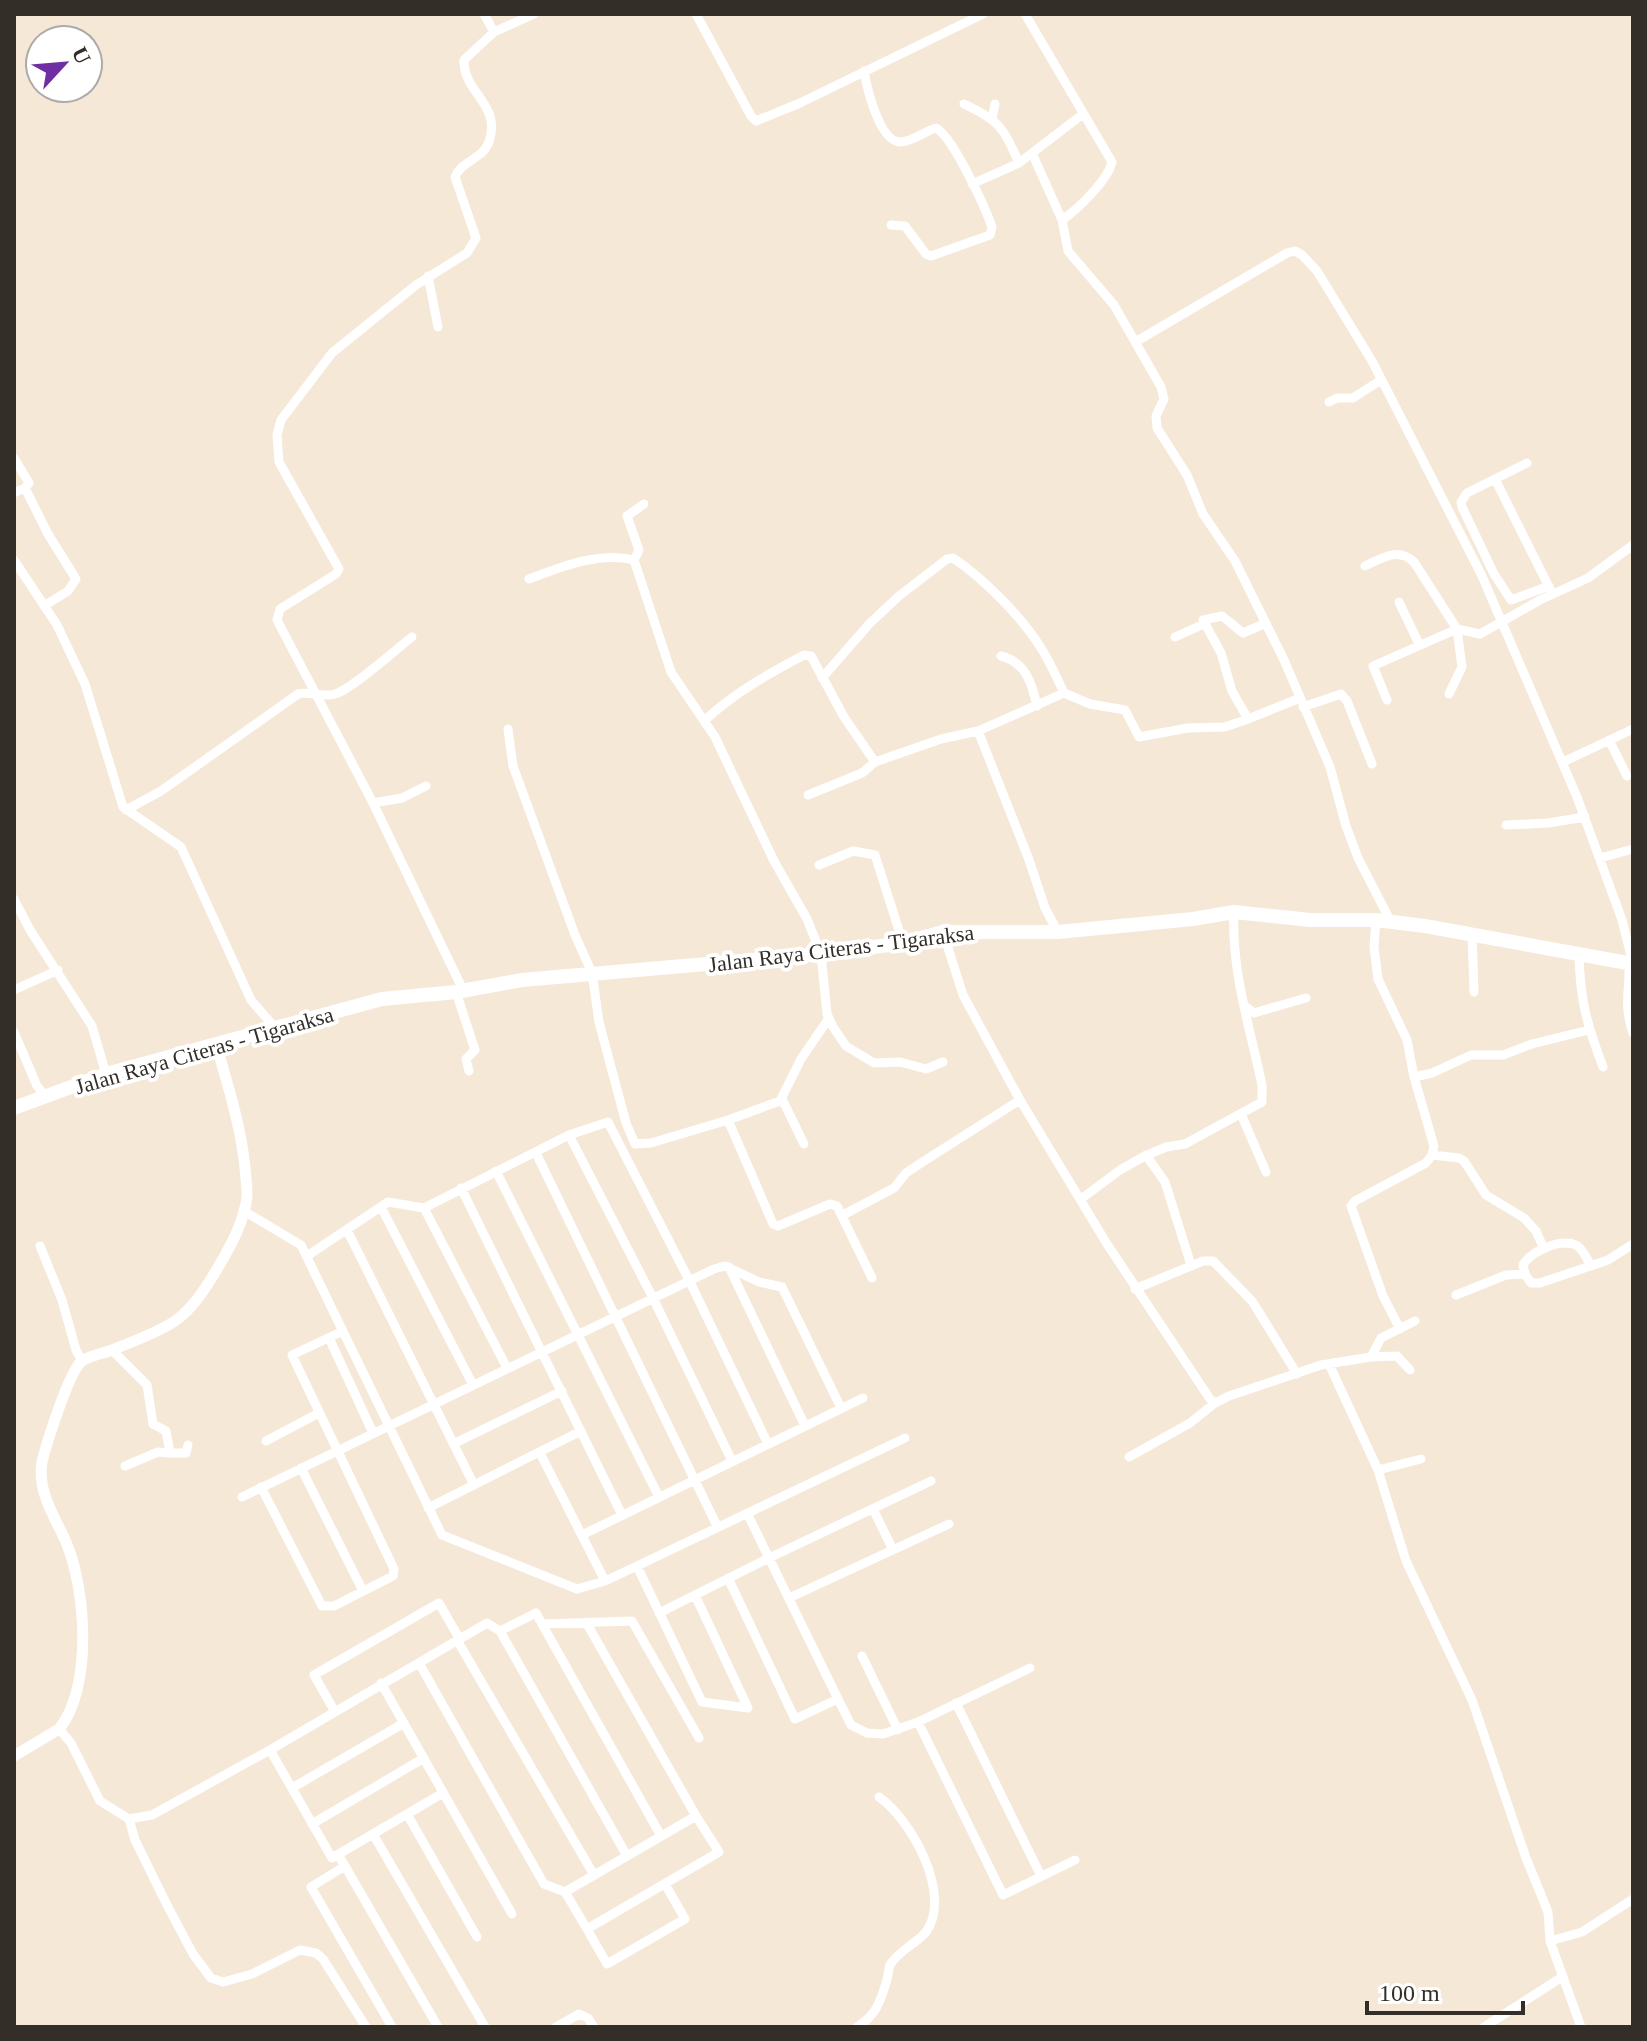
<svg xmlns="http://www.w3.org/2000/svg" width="1647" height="2041" font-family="Georgia,serif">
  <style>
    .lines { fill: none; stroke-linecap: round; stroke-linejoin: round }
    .minor { stroke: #fff; stroke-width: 9 }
    .tertiary { stroke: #fff; stroke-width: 11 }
    .primary { stroke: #fff; stroke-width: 14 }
    .labels { text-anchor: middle; stroke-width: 8; stroke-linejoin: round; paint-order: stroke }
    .street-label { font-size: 22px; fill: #332e28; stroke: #fff }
  </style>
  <rect width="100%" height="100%" fill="#f5e8d7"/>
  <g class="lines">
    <!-- minor -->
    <path class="minor" d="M 484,14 L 494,32
      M 696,14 L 751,116 L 756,121 L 800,103 L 983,14
      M 1025,14 L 1112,162 C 1108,180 1077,210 1062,220
      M 864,71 C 867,88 879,141 900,142 C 912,142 925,131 936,128 C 953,137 985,207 992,227 L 990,235 L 931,256 L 926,254 L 905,226 L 891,225
      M 964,104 C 1000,121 1003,127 1019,163
      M 992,119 L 995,104
      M 1032,153 L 1062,220 L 1068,251 L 1114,305 L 1161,387 L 1164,399 L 1156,416 L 1157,428 L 1187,475 L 1203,514 L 1235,561 L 1284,660 L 1330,767 L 1346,826 L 1358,858 L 1391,922
      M 972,184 L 1019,163 L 1083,114
      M 428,276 L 438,327
      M 1137,341 L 1287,253 L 1295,251 L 1302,255 L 1317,271 L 1372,361 L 1482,576 L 1577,797 L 1622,920 L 1633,964
      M 1329,402 L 1337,398 L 1353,398 L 1381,380
      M 14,458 L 29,483 L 25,488 L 14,493
      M 1527,463 L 1467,493 L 1461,502 L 1462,507 L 1494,574 L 1511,600 L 1549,586
      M 1495,479 L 1551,591
      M 25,488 L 48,534 L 76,579 L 68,591 L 44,606
      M 14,560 L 57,625 L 85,684 L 123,807 L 181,847 L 251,1000 L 276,1029
      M 634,560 L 639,550 L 627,516 L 644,504
      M 1365,566 C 1382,558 1398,547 1414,562 L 1457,629 L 1462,667 L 1449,694
      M 529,579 C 561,567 600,551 634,560 L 671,672 L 715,737 L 774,861 L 807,919 L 821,954 L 827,1014 L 833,1027 L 846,1046 L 874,1063 L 900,1062 L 926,1069 L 943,1062
      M 1399,602 L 1419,644
      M 1266,623 L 1243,633 L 1222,616 L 1203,620 L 1221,653 L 1232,691 L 1248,719 L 1300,698
      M 1175,637 L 1204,624
      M 1001,656 C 1026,662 1032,684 1037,706
      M 822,678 L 870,623 L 899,596 L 947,559 L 953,558 C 983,578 1022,617 1041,648 C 1050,662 1057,678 1064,693
      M 1387,700 L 1373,666 L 1457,629 L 1480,634 L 1540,600 L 1588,578 L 1633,545
      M 1303,707 L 1341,694 L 1347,701 L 1372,764
      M 704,721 C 734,693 768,674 804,655 L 811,656 L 844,717 L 875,762
      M 508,729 L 513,766 L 575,935 L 592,973 L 599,1022 L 626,1123 L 635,1144 L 651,1143 L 728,1120 L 780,1101 L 801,1059 L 829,1018
      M 978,731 L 1028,857 L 1045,908 L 1058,932
      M 1609,740 L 1627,776
      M 1563,762 L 1633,729
      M 808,795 L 862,773 L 875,762 L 941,739 L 978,731 L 1064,693 L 1090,704 L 1125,710 L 1139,737 L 1188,728 L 1225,727 L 1248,719
      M 373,803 L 402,798 L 426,786
      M 126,810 L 161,791 L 298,694 C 311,691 323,698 335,694 C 352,689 395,650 412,637
      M 1506,825 L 1548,823 L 1585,817
      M 1600,858 L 1633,849
      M 819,865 L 853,851 L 875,855 L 903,943
      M 14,899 L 30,930 L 92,1026 L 106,1074
      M 1376,920 L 1374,947 L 1378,979 L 1407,1040 L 1414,1077 L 1434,1146 L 1432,1155 L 1426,1163 L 1355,1201 L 1351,1206 L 1383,1296 L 1400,1329
      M 943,932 L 963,995 L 1020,1100 L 1107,1244 L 1210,1399 L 1215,1403
      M 1472,934 L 1474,992
      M 1579,955 C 1580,1000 1587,1025 1603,1067
      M 1629,964 C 1630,993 1623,1003 1633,1033
      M 14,990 L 58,970
      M 463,990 L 373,803 L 277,620 L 280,609 L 336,574 L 339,569 L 279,462 L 277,435 L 281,420 L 332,353 L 416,285 L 467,253 L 476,238 L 455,177 C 461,161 483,159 489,142 C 502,104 463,93 464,60 L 494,32 L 534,14
      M 456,992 L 475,1050 L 466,1059 L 469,1071
      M 1245,1006 L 1254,1013 L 1306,998
      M 14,1032 L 37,1086 L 46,1097
      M 1414,1077 L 1432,1073 L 1471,1055 L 1503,1055 L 1532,1044 L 1589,1030
      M 782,1099 L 804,1144
      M 1241,1114 L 1266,1172
      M 728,1120 L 773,1224 L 778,1226 L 830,1204 L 837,1206 L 872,1278
      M 569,1135 L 653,1298 L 732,1461
      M 536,1153 L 717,1526
      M 1146,1155 L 1165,1182 L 1191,1265
      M 1432,1155 L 1459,1158 L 1464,1161 L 1486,1195 L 1524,1218 L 1536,1231 L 1544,1249
      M 496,1171 L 659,1497
      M 461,1188 L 622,1515
      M 1081,1199 L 1120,1170 L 1143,1157 L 1166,1147 L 1185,1144 L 1262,1102 L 1262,1085 C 1250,1028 1231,970 1234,912
      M 381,1207 L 473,1385
      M 424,1208 L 569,1135 L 608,1122 L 689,1280 L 768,1444
      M 244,1211 L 301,1245 L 442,1535 L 577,1589 L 605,1581 L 540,1453
      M 843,1215 L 894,1188 L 906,1173 L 921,1163 L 1020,1100
      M 347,1230 L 474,1485
      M 40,1246 L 62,1300 L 76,1350 L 82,1361
      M 307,1256 L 388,1202 L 424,1208 L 507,1368
      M 729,1267 L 805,1426
      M 1525,1274 L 1523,1265 C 1530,1252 1560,1238 1576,1245 C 1583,1249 1587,1259 1591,1266
      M 1135,1289 L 1203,1261 L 1213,1261 L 1252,1301 L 1297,1374
      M 1456,1295 L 1506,1275 L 1525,1274 L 1531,1283 L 1540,1283 L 1608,1260 L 1633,1244
      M 329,1338 L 373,1433
      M 112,1350 L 147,1385 L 153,1424 L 166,1431 L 170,1453 L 158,1452 L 125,1466
      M 1371,1357 L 1397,1356 L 1410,1370
      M 1329,1364 L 1378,1470 L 1406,1561 L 1472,1700 L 1526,1858 L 1548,1912 L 1550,1941 L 1581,2027
      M 266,1441 L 319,1413
      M 453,1444 L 562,1391
      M 170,1453 L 186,1453 L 188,1445
      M 1129,1457 L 1190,1423 L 1215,1403 L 1229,1396 L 1321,1365 L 1371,1357 L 1381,1338 L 1415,1321
      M 301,1468 L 363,1591
      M 1378,1470 L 1421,1459
      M 261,1487 L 322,1606 L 334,1606 L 393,1576 L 394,1569 L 292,1355 L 343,1331
      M 242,1497 L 714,1269 L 725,1266 L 759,1282 L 782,1287 L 841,1408
      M 428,1508 L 581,1431
      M 873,1509 L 893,1550
      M 747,1513 L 769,1558 L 931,1481
      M 582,1535 L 863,1398
      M 637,1566 L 905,1438
      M 605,1581 L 637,1566 L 702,1702 L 748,1708 L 695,1595
      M 789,1598 L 949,1524
      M 659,1613 L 769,1558 L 838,1699 L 795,1719 L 728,1578
      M 586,1622 L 696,1816 L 719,1852 L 587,1929 L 565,1892 L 696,1816
      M 542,1624 L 661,1836
      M 500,1631 L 536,1613 L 542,1624 L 632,1621 L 699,1738
      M 457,1640 L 594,1875
      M 862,1656 L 898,1730
      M 419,1663 L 544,1884 L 565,1892
      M 381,1683 L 512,1914
      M 838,1699 L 851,1725 L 867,1733 L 883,1734 L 918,1722 L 1030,1668
      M 956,1703 L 1041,1876
      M 334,1710 L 314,1675 L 439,1603 L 459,1638
      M 918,1722 L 1003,1895 L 1075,1860
      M 59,1729 L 71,1743 L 100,1801 L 129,1819 L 152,1815 L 270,1750 L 487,1623 L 500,1631 L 627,1856
      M 270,1750 L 332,1858 L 443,1793
      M 292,1788 L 404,1723
      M 407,1814 L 477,1937
      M 129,1819 L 135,1840 L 167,1905 L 193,1954 L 211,1978 L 223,1982 L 252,1974 L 300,1950 L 316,1953 L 323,1959 L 366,2027
      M 312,1824 L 424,1758
      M 373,1834 L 485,2027
      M 338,1855 L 345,1866 L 311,1887 L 392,2027
      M 345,1866 L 438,2027
      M 587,1929 L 607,1964 L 685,1919 L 665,1884
      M 1550,1941 L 1582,1932 L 1633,1899
      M 556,2027 L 579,2014 L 588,2018 L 594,2027
      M 857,2027 C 875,2016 880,2003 886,1983 C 888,1978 888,1970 890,1965 C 898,1951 916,1944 926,1932 C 953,1895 911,1819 879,1797
      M 1484,2027 L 1562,1977"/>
    <!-- tertiary -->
    <path class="tertiary" d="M 14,1756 L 59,1729 C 93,1688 86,1589 66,1542 C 55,1517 37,1492 42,1462 C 46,1445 69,1372 81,1362 C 88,1356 101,1354 109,1351 C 130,1343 157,1333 175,1321 C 194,1308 209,1283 220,1264 C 231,1245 242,1225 246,1203 C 248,1196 247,1187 246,1179 C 243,1133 229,1089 216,1044"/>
    <!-- primary -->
    <path class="primary" d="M 14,1108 L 106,1074 L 382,999 L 456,992 L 522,980 L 821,954 L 903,943 L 943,932 L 1058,932 L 1193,919 L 1234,912 L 1310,920 L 1376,920 L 1425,926 L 1633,964"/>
  </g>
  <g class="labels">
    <!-- street labels -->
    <g class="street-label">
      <text transform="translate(841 948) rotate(-7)" y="8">Jalan Raya Citeras - Tigaraksa</text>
      <text transform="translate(204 1050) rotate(-16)" y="8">Jalan Raya Citeras - Tigaraksa</text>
    </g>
  </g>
  <!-- border -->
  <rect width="1647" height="2041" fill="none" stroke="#332e28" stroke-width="32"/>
  <!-- north arrow -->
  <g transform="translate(64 64) rotate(64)"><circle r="38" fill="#ffffff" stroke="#adaba9" stroke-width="2"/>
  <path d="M0-6L14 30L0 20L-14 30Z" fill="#702ea3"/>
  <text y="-12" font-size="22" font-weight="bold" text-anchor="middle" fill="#332e28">U</text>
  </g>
  <!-- scale -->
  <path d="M1367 2001v12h156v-12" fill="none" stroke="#332e28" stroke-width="4"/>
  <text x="1379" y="2001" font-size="24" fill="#332e28" stroke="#ffffff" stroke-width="6" paint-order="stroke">100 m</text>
</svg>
